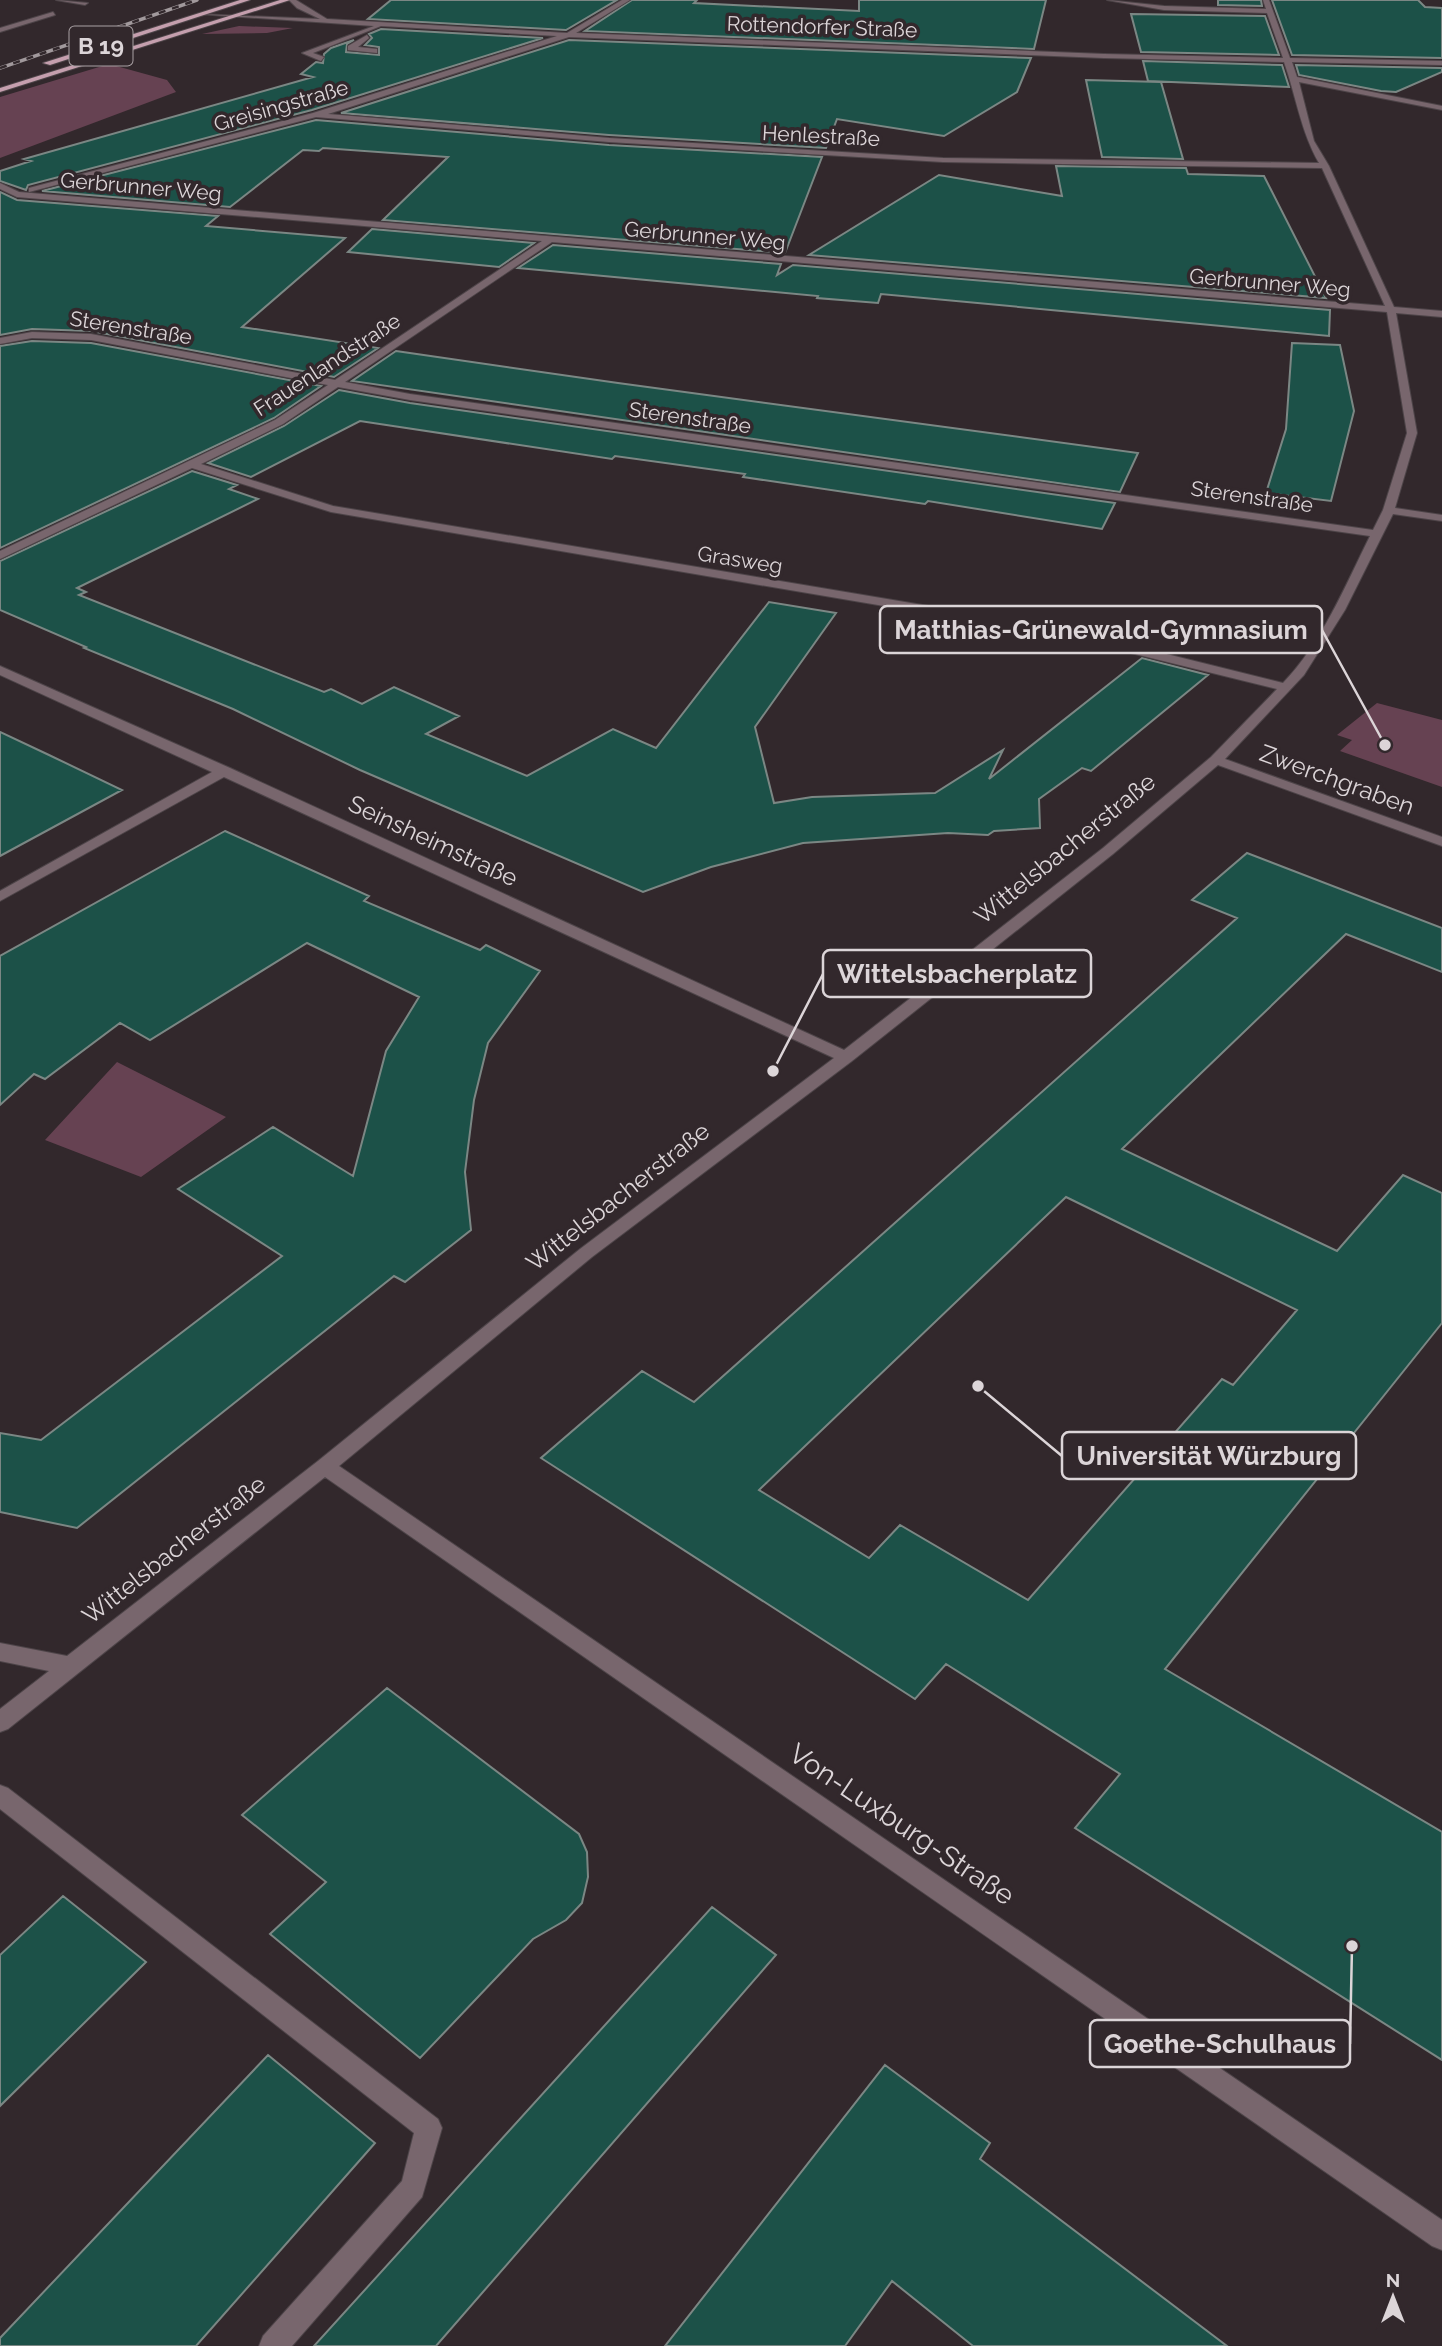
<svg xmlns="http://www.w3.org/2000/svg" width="1442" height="2346" font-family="Raleway,sans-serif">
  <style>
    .green { fill: #664252 }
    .building { fill: #1c5148; stroke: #7b8784; stroke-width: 2; fill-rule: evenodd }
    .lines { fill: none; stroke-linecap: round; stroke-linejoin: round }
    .minor-casing { stroke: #4d4448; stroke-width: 2 }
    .major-casing { stroke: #4d4448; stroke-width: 2 }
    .minor { fill: #78666d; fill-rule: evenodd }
    .major { fill: #c59fae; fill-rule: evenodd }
    .rail-casing { stroke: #a1999c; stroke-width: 3.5 }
    .rail { stroke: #32282c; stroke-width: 2.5; stroke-dasharray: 7; stroke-linecap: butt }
    .labels { text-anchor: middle; stroke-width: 7; stroke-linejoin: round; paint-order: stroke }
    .far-street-label { font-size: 21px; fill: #dcd5d8; stroke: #32282c }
    .shield { fill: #32282c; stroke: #a9a1a4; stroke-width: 2 }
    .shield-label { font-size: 23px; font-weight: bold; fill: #dcd5d8 }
    .street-label { font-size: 24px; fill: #dcd5d8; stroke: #32282c }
    .near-street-label { font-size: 28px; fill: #dcd5d8; stroke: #32282c }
    .leader { fill: none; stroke: #dcd5d8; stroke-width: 2.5 }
    .callout-dot { fill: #dcd5d8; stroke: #32282c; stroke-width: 2.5 }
    .callout { fill: #32282c; stroke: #dcd5d8; stroke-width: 2.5 }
    .callout-label { font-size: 26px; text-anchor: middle; font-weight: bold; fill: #dcd5d8 }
  </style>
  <rect width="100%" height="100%" fill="#32282c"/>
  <!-- green -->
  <path class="green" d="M 239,26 L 293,28 L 267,33 L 202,34 Z
    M 109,64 L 167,80 L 176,92 L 0,158 L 0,97 Z
    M 1377,703 L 1442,720 L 1442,787 L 1340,751 L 1352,740 L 1337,735 Z
    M 117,1062 L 226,1117 L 141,1177 L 45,1140 Z"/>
  <!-- building -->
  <path class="building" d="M 391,0 L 617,0 L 566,30 L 368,19 Z
    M 632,0 L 697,0 L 694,3 L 859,11 L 859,0 L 1046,0 L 1034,49 L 585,31 Z
    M 1218,0 L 1261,0 L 1262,6 L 1218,5 Z
    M 1272,0 L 1418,0 L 1425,7 L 1442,8 L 1442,58 L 1292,55 Z
    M 1131,14 L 1265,16 L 1279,55 L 1141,52 Z
    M 381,29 L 543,38 L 312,110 L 28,185 L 26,190 L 0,181 L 0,171 L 31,161 L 24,159 L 313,77 L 301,74 L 316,62 L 323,63 L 324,54 L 331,48 L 354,40 L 347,44 L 346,52 L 379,55 L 379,47 L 365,45 L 372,38 L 369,34 Z
    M 569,40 L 1031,58 L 1017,92 L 944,136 L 837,119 L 826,148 L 609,135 L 341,113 Z
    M 1143,61 L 1282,65 L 1289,87 L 1148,81 Z
    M 1296,65 L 1442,68 L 1442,72 L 1396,92 L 1381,91 L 1299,75 Z
    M 1086,80 L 1161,82 L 1183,159 L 1102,157 Z
    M 316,120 L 609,145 L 822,157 L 785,253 L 383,220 L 448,157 L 323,148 L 319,151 L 303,150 L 230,207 L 42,191 Z
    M 1056,166 L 1186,168 L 1188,174 L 1264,176 L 1326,298 L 809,255 L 939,175 L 1062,196 Z
    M 0,192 L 17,200 L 218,216 L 206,226 L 345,238 L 242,327 L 378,348 L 334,377 L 91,331 L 32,329 L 0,335 Z
    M 372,229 L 534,243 L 499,267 L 348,252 Z
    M 553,245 L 781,264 L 777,275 L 793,265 L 1330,310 L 1329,336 L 881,294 L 878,303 L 817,298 L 818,296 L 518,268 Z
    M 32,341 L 91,343 L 321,386 L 274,418 L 0,548 L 0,346 Z
    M 1292,343 L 1340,345 L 1354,411 L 1331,501 L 1266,493 L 1286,429 Z
    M 396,351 L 618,383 L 1138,453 L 1120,492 L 352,381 Z
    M 339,390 L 410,403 L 1115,503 L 1102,529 L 928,501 L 925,504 L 743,477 L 745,474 L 615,456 L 612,459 L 360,421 L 251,477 L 208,463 L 284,426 Z
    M 192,471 L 237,485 L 229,489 L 258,499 L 77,588 L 86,592 L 79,595 L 324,692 L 331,689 L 362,704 L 394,687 L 459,716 L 426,734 L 527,776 L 613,729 L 656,748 L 769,602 L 836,613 L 755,727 L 774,803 L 812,797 L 935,793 L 1003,750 L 989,779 L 1142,658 L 1208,675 L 1091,771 L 1082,768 L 1039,799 L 1040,828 L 994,831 L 988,835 L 948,833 L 803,843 L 711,867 L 643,892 L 360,770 L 233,709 L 84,648 L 86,647 L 0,610 L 0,561 Z
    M 0,732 L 49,755 L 122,790 L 0,856 Z
    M 225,831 L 369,896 L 364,901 L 480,950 L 486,945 L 540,971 L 488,1043 L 474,1100 L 465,1172 L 471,1230 L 405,1282 L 394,1276 L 77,1528 L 0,1512 L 0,1433 L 41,1440 L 282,1256 L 178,1189 L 273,1127 L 353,1176 L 386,1051 L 419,997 L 307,943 L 150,1040 L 120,1023 L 45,1079 L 34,1074 L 0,1105 L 0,956 Z
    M 1247,853 L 1442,928 L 1442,972 L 1346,934 L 1122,1149 L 1337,1251 L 1403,1175 L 1442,1193 L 1442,1323 L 1165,1669 L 1442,1832 L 1442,2060 L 1075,1828 L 1120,1774 L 946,1664 L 915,1699 L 541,1458 L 642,1371 L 694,1402 L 1237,918 L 1192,900 ZM 1066,1197 L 1297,1310 L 1233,1385 L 1222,1379 L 1028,1600 L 900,1525 L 869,1558 L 759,1490 Z
    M 387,1688 L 579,1834 L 587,1852 L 588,1877 L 582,1903 L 566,1920 L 533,1939 L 420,2058 L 270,1934 L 326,1882 L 242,1815 Z
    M 63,1896 L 146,1962 L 0,2106 L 0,1955 Z
    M 712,1907 L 776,1955 L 436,2346 L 314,2346 Z
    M 268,2055 L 375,2143 L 196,2346 L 0,2346 L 0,2338 Z
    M 885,2065 L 990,2143 L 980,2159 L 1227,2346 L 973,2346 L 892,2281 L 845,2346 L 665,2346 Z"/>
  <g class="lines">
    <!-- minor casing -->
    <g class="minor-casing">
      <path id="minor" d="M 56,0 L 88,3 L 85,5 Z
        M 289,0 L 296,0 L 327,19 L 567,33 L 622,0 L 630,0 L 576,33 L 1104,54 L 1283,58 L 1267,13 L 1164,10 L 1107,0 L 1164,6 L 1266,9 L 1263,0 L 1269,0 L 1290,58 L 1442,61 L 1442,65 L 1292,62 L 1297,77 L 1442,106 L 1442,110 L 1299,82 L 1314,141 L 1329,166 L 1394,307 L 1442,311 L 1442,317 L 1396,313 L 1417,433 L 1395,508 L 1442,515 L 1442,521 L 1393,514 L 1345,610 L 1304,675 L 1225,759 L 1442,837 L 1442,846 L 1218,765 L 1113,854 L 852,1061 L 592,1257 L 339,1466 L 1442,2220 L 1442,2250 L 1432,2246 L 325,1477 L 8,1729 L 0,1732 L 0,1709 L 49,1671 L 0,1661 L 0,1643 L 67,1656 L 318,1461 L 580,1249 L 834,1058 L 224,777 L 0,901 L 0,891 L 212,772 L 0,675 L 0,666 L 230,768 L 844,1050 L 1103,848 L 1211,757 L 1277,689 L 1066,637 L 331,512 L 192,468 L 0,559 L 0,551 L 275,420 L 328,385 L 91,340 L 32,338 L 0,344 L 0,338 L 32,332 L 91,334 L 335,380 L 542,241 L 17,197 L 0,189 L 0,183 L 19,192 L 1385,306 L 1322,168 L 943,162 L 609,142 L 316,117 L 29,192 L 29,188 L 313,113 L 557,36 L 381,26 L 313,53 L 324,57 L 321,61 L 302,53 L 374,26 L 198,14 L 320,19 L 297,8 ZM 569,37 L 1104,58 L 1284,62 C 1296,96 1301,132 1319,163 L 943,158 L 609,138 L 328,114 ZM 552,242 L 1387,312 L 1407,433 L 1383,510 L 1373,530 L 410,394 L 345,382 ZM 338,387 L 410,400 L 1370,536 C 1345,586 1322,643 1283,683 L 1066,629 L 333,506 L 201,464 L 283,424 Z
        M 53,12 L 55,15 L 0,32 L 0,28 Z
        M 367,35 L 369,38 L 358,47 L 377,49 L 377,53 L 348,50 L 348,46 Z
        M 0,1785 L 8,1788 L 438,2119 L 442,2128 L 422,2197 L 292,2346 L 259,2346 L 263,2336 L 402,2181 L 414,2133 L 0,1809 Z"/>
    </g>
    <!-- major casing -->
    <g class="major-casing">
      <path id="major" d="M 240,0 L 250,0 L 50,65 L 43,63 Z
        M 280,0 L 290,0 L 0,92 L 0,88 Z"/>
    </g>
    <!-- minor -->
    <use href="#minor" class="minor"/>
    <!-- major -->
    <use href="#major" class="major"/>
    <!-- rail casing -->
    <g class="rail-casing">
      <path id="rail" d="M 0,68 L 197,0"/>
    </g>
    <!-- rail -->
    <use href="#rail" class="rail"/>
  </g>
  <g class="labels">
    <!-- far-street labels -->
    <g class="far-street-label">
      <text transform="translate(822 27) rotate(2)" y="7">Rottendorfer Straße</text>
      <text transform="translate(281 106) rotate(-16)" y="7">Greisingstraße</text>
      <text transform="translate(821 136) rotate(3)" y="7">Henlestraße</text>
      <text transform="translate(141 187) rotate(5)" y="7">Gerbrunner Weg</text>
      <text transform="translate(705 236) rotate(5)" y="7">Gerbrunner Weg</text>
      <text transform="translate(1270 283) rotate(5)" y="7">Gerbrunner Weg</text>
      <text transform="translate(131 328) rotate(9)" y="7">Sterenstraße</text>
      <text transform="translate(327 365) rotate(-33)" y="7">Frauenlandstraße</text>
      <text transform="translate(690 418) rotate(8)" y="7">Sterenstraße</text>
      <text transform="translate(1252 497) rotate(8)" y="7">Sterenstraße</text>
      <text transform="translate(740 560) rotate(9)" y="7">Grasweg</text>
    </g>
    <!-- shield labels -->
    <rect class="shield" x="69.5" y="26.5" width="63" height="39" rx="5"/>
    <g class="shield-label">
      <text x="101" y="54">B 19</text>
    </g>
    <!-- street labels -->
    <g class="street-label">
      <text transform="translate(1337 780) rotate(20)" y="8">Zwerchgraben</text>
      <text transform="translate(433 841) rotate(25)" y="8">Seinsheimstraße</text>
      <text transform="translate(1065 849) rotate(-39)" y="8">Wittelsbacherstraße</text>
      <text transform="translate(618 1197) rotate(-38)" y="8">Wittelsbacherstraße</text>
      <text transform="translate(174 1550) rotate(-38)" y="8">Wittelsbacherstraße</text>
    </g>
    <!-- near-street labels -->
    <g class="near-street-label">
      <text transform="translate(902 1824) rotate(34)" y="10">Von-Luxburg-Straße</text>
    </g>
  </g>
  <!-- callouts -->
  <path class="leader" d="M1385 745L1322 630M773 1071L823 974M978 1386L1062 1456M1352 1946L1350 2044"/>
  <g class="callout-dot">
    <circle cx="1385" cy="745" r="7"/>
    <circle cx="773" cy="1071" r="7"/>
    <circle cx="978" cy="1386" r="7"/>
    <circle cx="1352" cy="1946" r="7"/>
  </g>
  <g class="callout">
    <rect x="880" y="606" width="442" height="47" rx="7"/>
    <rect x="823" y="950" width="268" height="47" rx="7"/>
    <rect x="1062" y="1432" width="294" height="47" rx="7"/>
    <rect x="1090" y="2020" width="260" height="47" rx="7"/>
  </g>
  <g class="callout-label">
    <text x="1101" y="639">Matthias-Grünewald-Gymnasium</text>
    <text x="957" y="983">Wittelsbacherplatz</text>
    <text x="1209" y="1465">Universität Würzburg</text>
    <text x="1220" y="2053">Goethe-Schulhaus</text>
  </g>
  <!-- north arrow -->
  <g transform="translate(1393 2297)" stroke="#32282c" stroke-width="5" paint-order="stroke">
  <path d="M0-5L12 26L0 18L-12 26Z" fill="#dcd5d8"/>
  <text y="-10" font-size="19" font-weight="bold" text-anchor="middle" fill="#dcd5d8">N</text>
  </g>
</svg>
